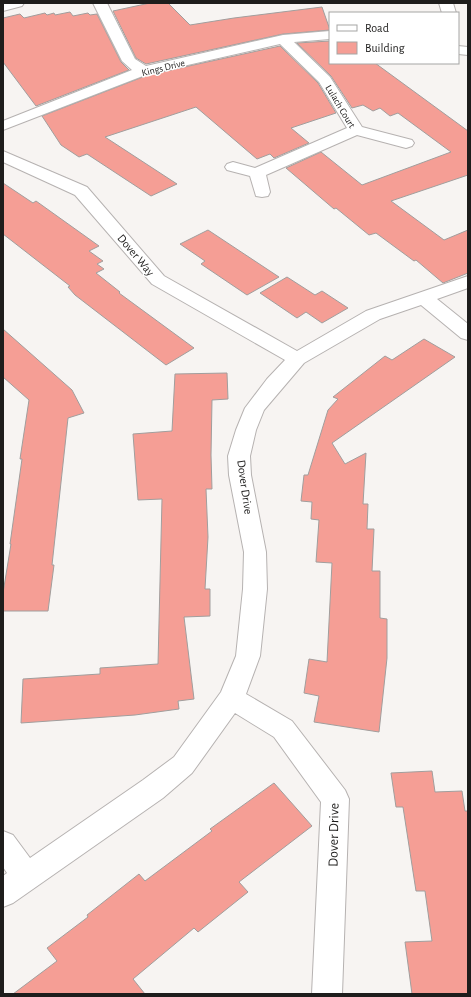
<svg xmlns="http://www.w3.org/2000/svg" width="471" height="997" font-family="'Alegreya Sans',sans-serif">
  <style>
    .building { fill: #f59e95; stroke: #a19e9d }
    .lines { fill: none; stroke-linecap: round; stroke-linejoin: round }
    .minor-casing { stroke: #b6b2b1; stroke-width: 2 }
    .minor { fill: #fff; fill-rule: evenodd }
    .labels { text-anchor: middle; stroke-width: 3; stroke-linejoin: round; paint-order: stroke }
    .far-street-label { font-size: 10px; fill: #1e1d1c; stroke: #fff }
    .street-label { font-size: 12px; fill: #1e1d1c; stroke: #fff }
    .near-street-label { font-size: 14px; fill: #1e1d1c; stroke: #fff }
  </style>
  <rect width="100%" height="100%" fill="#f7f4f2"/>
  <!-- building -->
  <path class="building" d="M 150,3 L 168,3 L 190,25 L 234,18 L 322,7 L 330,30 L 283,34 L 146,64 L 136,58 L 113,11 Z
    M 70,12 L 73,16 L 88,13 L 90,15 L 97,14 L 121,62 L 129,70 L 36,106 L 3,62 L 3,18 L 20,14 L 24,18 L 45,13 L 47,15 L 54,13 L 55,15 Z
    M 330,41 L 330,63 L 375,63 L 468,131 L 468,175 L 391,201 L 444,240 L 468,230 L 468,273 L 443,283 L 416,260 L 414,261 L 376,233 L 369,235 L 336,208 L 334,209 L 286,168 L 321,152 L 362,185 L 451,152 L 398,113 L 390,116 L 380,108 L 373,111 L 363,105 L 352,108 L 331,76 L 297,43 Z
    M 280,46 L 318,83 L 336,113 L 291,128 L 309,143 L 274,158 L 270,154 L 257,159 L 196,107 L 105,137 L 177,184 L 151,196 L 87,154 L 79,157 L 61,145 L 42,116 L 148,75 Z
    M 3,183 L 33,203 L 36,201 L 99,246 L 89,251 L 103,261 L 97,264 L 104,269 L 96,273 L 120,292 L 119,293 L 194,348 L 166,365 L 75,295 L 68,287 L 70,286 L 3,234 Z
    M 208,230 L 279,277 L 247,295 L 201,264 L 205,261 L 180,244 Z
    M 287,277 L 315,295 L 322,291 L 348,308 L 322,323 L 306,312 L 297,318 L 260,293 Z
    M 3,329 L 72,390 L 84,413 L 68,418 L 52,565 L 54,565 L 48,611 L 3,611 L 3,593 L 11,544 L 10,544 L 22,459 L 20,459 L 29,400 L 3,377 Z
    M 424,339 L 455,357 L 332,443 L 345,464 L 366,453 L 363,504 L 368,504 L 367,529 L 374,529 L 372,571 L 380,571 L 380,618 L 387,619 L 387,658 L 379,732 L 314,722 L 319,696 L 304,693 L 309,659 L 327,662 L 332,563 L 316,562 L 319,520 L 311,519 L 312,502 L 301,501 L 304,475 L 308,475 L 328,410 L 338,399 L 333,397 L 385,356 L 392,360 Z
    M 227,373 L 228,399 L 212,400 L 211,455 L 212,489 L 206,489 L 208,537 L 205,589 L 210,589 L 210,616 L 184,617 L 194,699 L 178,701 L 179,709 L 135,715 L 21,723 L 23,679 L 100,674 L 100,668 L 158,664 L 162,499 L 138,500 L 133,434 L 172,431 L 175,374 Z
    M 432,771 L 435,792 L 462,791 L 465,811 L 468,811 L 468,994 L 412,994 L 405,942 L 432,941 L 425,891 L 416,891 L 403,807 L 396,807 L 391,773 Z
    M 274,783 L 312,826 L 239,882 L 248,892 L 198,932 L 194,928 L 133,979 L 145,994 L 13,994 L 57,961 L 47,948 L 88,917 L 87,915 L 139,874 L 145,881 L 212,831 L 210,829 Z"/>
  <g class="lines">
    <!-- minor casing -->
    <g class="minor-casing">
      <path id="minor" d="M 3,3 L 24,3 L 22,6 L 3,11 Z
        M 93,3 L 107,3 L 135,59 L 146,66 L 283,35 L 330,31 L 330,39 L 294,42 L 330,77 L 362,127 L 412,140 L 414,143 L 412,146 L 406,148 L 357,135 L 266,175 L 270,192 L 268,196 L 262,197 L 256,196 L 250,176 L 227,170 L 225,167 L 227,164 L 233,162 L 255,168 L 347,128 L 319,82 L 280,44 L 148,74 L 3,130 L 3,121 L 132,70 L 122,61 Z
        M 439,3 L 453,3 L 456,13 L 442,13 Z
        M 458,46 L 468,47 L 468,55 L 458,54 Z
        M 3,151 L 87,187 L 164,276 L 297,351 L 366,311 L 468,276 L 468,288 L 437,299 L 468,324 L 468,340 L 461,338 L 421,305 L 380,319 L 304,363 L 264,410 L 256,430 L 250,456 L 251,475 L 266,552 L 267,589 L 260,656 L 246,694 L 292,721 L 345,790 L 349,799 L 342,994 L 312,994 L 321,802 L 274,737 L 235,713 L 192,773 L 163,798 L 13,903 L 3,907 L 3,876 L 7,873 L 3,867 L 3,831 L 13,835 L 30,858 L 143,780 L 174,757 L 221,692 L 236,656 L 243,589 L 244,552 L 229,475 L 228,456 L 236,430 L 245,408 L 267,379 L 285,360 L 152,284 L 75,195 L 3,162 Z"/>
    </g>
    <!-- minor -->
    <use href="#minor" class="minor"/>
  </g>
  <g class="labels">
    <!-- far-street labels -->
    <g class="far-street-label">
      <text transform="translate(163 67) rotate(-14)" y="4">Kings Drive</text>
      <text transform="translate(341 106) rotate(59)" y="4">Lulach Court</text>
    </g>
    <!-- street labels -->
    <g class="street-label">
      <text transform="translate(136 255) rotate(50)" y="4">Dover Way</text>
      <text transform="translate(245 487) rotate(82)" y="4">Dover Drive</text>
    </g>
    <!-- near-street labels -->
    <g class="near-street-label">
      <text transform="translate(333 835) rotate(-89)" y="5">Dover Drive</text>
    </g>
  </g>
  <!-- border -->
  <rect width="471" height="997" fill="none" stroke="#1e1d1c" stroke-width="8"/>
  <!-- legend -->
  <rect x="329" y="12" width="130" height="52" fill="#ffffff" stroke="#a5a5a4"/>
  <rect x="337" y="25" width="20" height="6" fill="#ffffff" stroke="#a5a5a4"/>
  <text x="365" y="32" font-size="12" fill="#1e1d1c">Road</text>
  <rect x="337" y="42" width="20" height="12" fill="#f59e95" stroke="#a5a5a4"/>
  <text x="365" y="52" font-size="12" fill="#1e1d1c">Building</text>
</svg>
